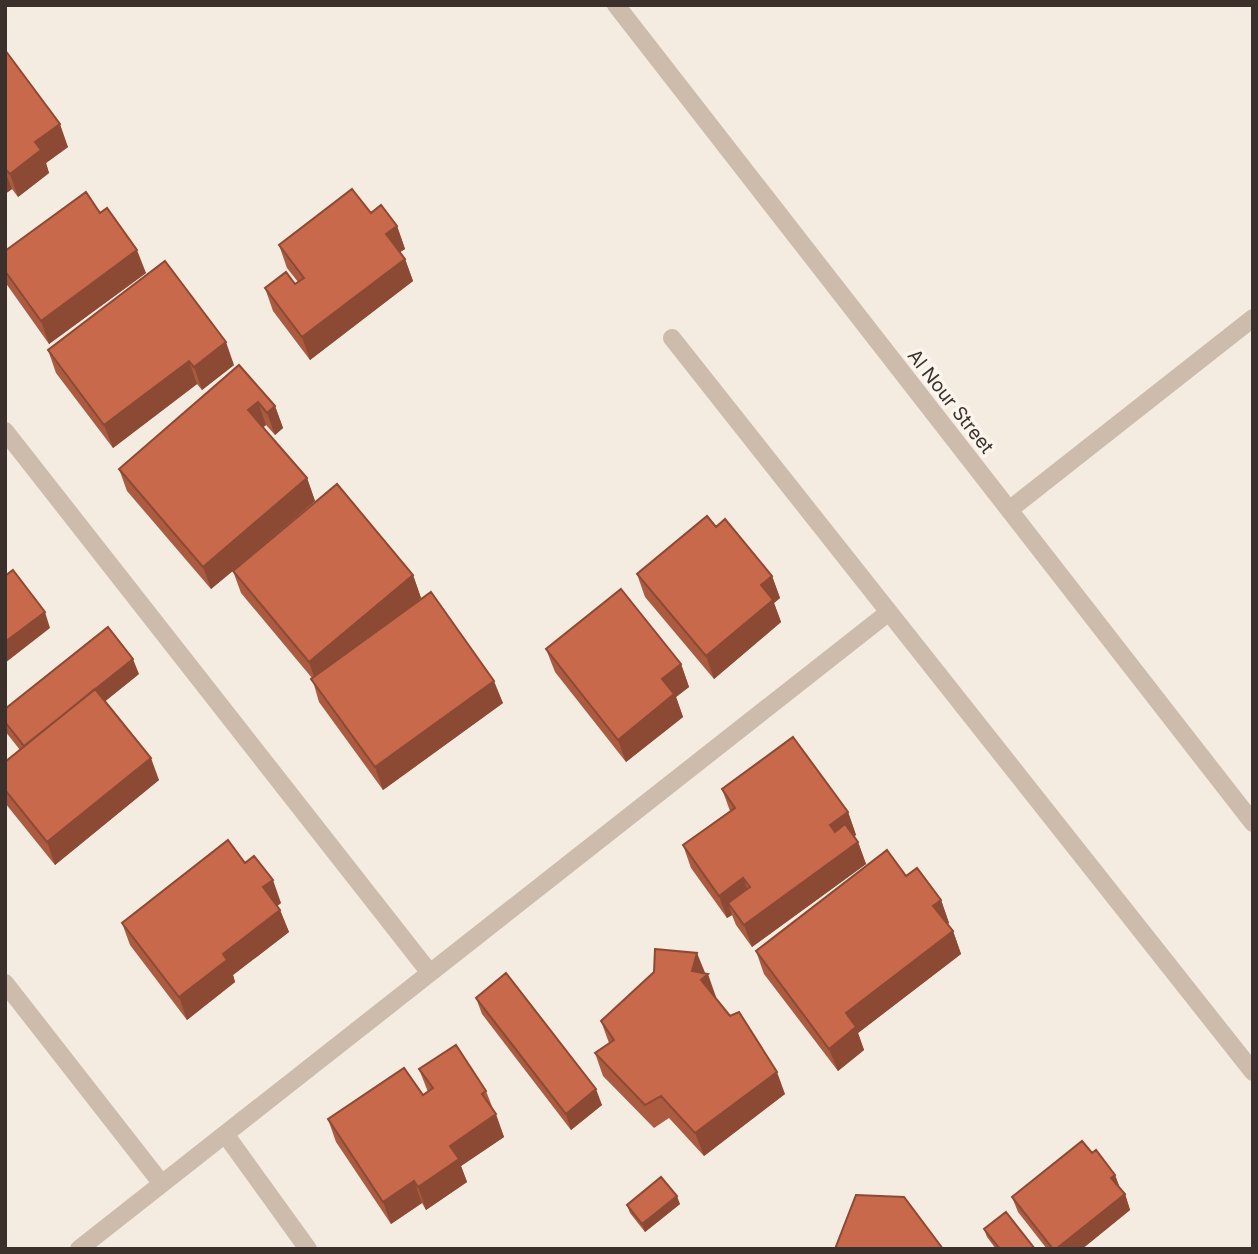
<svg xmlns="http://www.w3.org/2000/svg" width="1258" height="1254" font-family="Inter,sans-serif">
  <style>
    .lines { fill: none; stroke-linecap: round; stroke-linejoin: round }
    .minor { stroke: #cdbbac; stroke-width: 18 }
    .wall { fill: #ac5a40 }
    .shaded-wall { fill: #8c4a34 }
    .building { fill: #c8694b; stroke: #8c4a34; stroke-width: 2 }
    .labels { text-anchor: middle; stroke-width: 7; stroke-linejoin: round; paint-order: stroke }
    .street-label { font-size: 19px; fill: #3b302b; stroke: #fbf5ee }
  </style>
  <rect width="100%" height="100%" fill="#f4ebe1"/>
  <g class="lines">
    <!-- minor -->
    <path class="minor" d="M 616,5 L 1253,823
      M 672,338 L 1253,1072
      M 5,431 L 430,973
      M 1009,510 L 1253,318
      M 5,983 L 162,1184
      M 225,1134 L 308,1249
      M 79,1249 L 889,612"/>
  </g>
  <!-- wall -->
  <path class="wall" d="M 5,50 L 68,147 L 46,163 L 49,173 L 18,197 L 12,189 L 5,194 Z
    M 100,213 L 146,273 L 49,344 L 5,282 L 5,251 Z
    M 371,213 L 397,226 L 405,249 L 400,252 L 405,259 L 413,281 L 310,360 L 273,311 L 265,288 L 295,284 L 298,282 L 287,268 L 279,245 Z
    M 48,350 L 234,365 L 202,390 L 197,384 L 113,448 L 56,373 Z
    M 239,365 L 275,406 L 283,428 L 275,435 L 266,425 L 263,427 L 307,478 L 315,501 L 244,562 L 413,575 L 421,598 L 410,607 L 503,703 L 383,790 L 319,702 L 312,678 L 241,593 L 233,571 L 211,589 L 127,491 L 119,469 Z
    M 637,574 L 772,576 L 780,598 L 774,603 L 781,622 L 714,679 L 645,597 Z
    M 546,649 L 681,664 L 689,687 L 676,697 L 683,717 L 626,762 L 555,672 Z
    M 139,674 L 105,701 L 159,780 L 55,865 L 5,803 L 5,762 L 20,750 L 5,731 L 5,709 Z
    M 722,789 L 848,812 L 856,835 L 854,836 L 858,842 L 866,864 L 752,947 L 736,925 L 732,915 L 727,918 L 691,868 L 683,845 L 730,811 Z
    M 245,863 L 281,903 L 277,906 L 280,910 L 289,932 L 233,975 L 235,982 L 187,1020 L 130,945 L 122,923 Z
    M 906,876 L 941,900 L 949,923 L 947,924 L 953,931 L 961,954 L 858,1033 L 864,1050 L 838,1071 L 764,974 L 756,951 Z
    M 705,973 L 716,997 L 715,998 L 785,1094 L 704,1156 L 669,1118 L 654,1128 L 603,1076 L 595,1053 L 609,1043 L 601,1021 Z
    M 476,998 L 602,1105 L 571,1130 L 482,1014 Z
    M 419,1069 L 486,1091 L 504,1137 L 461,1166 L 467,1182 L 426,1210 L 422,1203 L 391,1224 L 336,1142 L 328,1119 L 423,1095 L 428,1092 Z
    M 1092,1153 L 1115,1175 L 1120,1189 L 1125,1194 L 1130,1210 L 1082,1249 L 1047,1249 L 1018,1212 L 1012,1197 Z
    M 680,1204 L 645,1232 L 630,1213 L 627,1205 Z
    M 984,1229 L 1035,1249 L 996,1249 L 987,1237 Z"/>
  <!-- shaded-wall -->
  <path class="shaded-wall" d="M 60,124 L 68,147 L 46,163 L 49,173 L 18,197 L 10,174 L 35,142 Z
    M 5,171 L 12,189 L 5,194 Z
    M 397,226 L 405,249 L 394,256 L 386,234 Z
    M 137,250 L 146,273 L 49,344 L 41,321 Z
    M 405,259 L 413,281 L 310,360 L 302,337 Z
    M 226,342 L 234,365 L 202,390 L 194,367 Z
    M 189,361 L 197,384 L 113,448 L 104,425 Z
    M 258,402 L 266,425 L 257,433 L 248,410 Z
    M 275,406 L 283,428 L 275,435 L 267,413 Z
    M 307,478 L 315,501 L 211,589 L 203,567 Z
    M 413,575 L 421,598 L 317,685 L 309,662 Z
    M 772,576 L 780,598 L 774,603 L 781,622 L 714,679 L 706,656 L 761,585 Z
    M 45,612 L 50,628 L 5,663 L 5,642 Z
    M 133,659 L 139,674 L 30,762 L 24,746 Z
    M 681,664 L 689,687 L 676,697 L 683,717 L 626,762 L 618,740 L 662,679 Z
    M 494,681 L 503,703 L 383,790 L 375,767 Z
    M 151,758 L 159,780 L 55,865 L 47,842 Z
    M 848,812 L 856,835 L 838,848 L 830,825 Z
    M 858,842 L 866,864 L 752,947 L 744,925 Z
    M 743,878 L 752,901 L 728,903 L 732,915 L 727,918 L 719,896 Z
    M 273,880 L 281,903 L 272,910 L 263,887 Z
    M 941,900 L 949,923 L 941,929 L 933,906 Z
    M 280,910 L 289,932 L 233,975 L 235,982 L 187,1020 L 179,997 L 223,954 Z
    M 953,931 L 961,954 L 858,1033 L 864,1050 L 838,1071 L 829,1049 L 846,1013 Z
    M 697,953 L 706,975 L 708,974 L 716,997 L 709,1003 L 692,971 Z
    M 777,1072 L 785,1094 L 704,1156 L 695,1133 Z
    M 596,1089 L 602,1105 L 571,1130 L 566,1114 Z
    M 496,1114 L 504,1137 L 461,1166 L 467,1182 L 426,1210 L 418,1187 L 450,1146 Z
    M 1115,1175 L 1121,1191 L 1111,1178 Z
    M 414,1181 L 422,1203 L 391,1224 L 383,1202 Z
    M 1125,1194 L 1130,1210 L 1082,1249 L 1056,1249 Z
    M 677,1196 L 680,1204 L 645,1232 L 642,1224 Z"/>
  <!-- building -->
  <path class="building" d="M 5,50 L 60,124 L 35,142 L 41,150 L 10,174 L 5,169 Z
    M 352,189 L 371,213 L 381,205 L 397,226 L 386,234 L 405,259 L 302,337 L 265,288 L 286,272 L 295,284 L 304,278 L 279,245 Z
    M 86,192 L 100,213 L 107,208 L 137,250 L 41,321 L 5,271 L 5,251 Z
    M 165,261 L 226,342 L 194,367 L 189,361 L 104,425 L 48,350 Z
    M 239,365 L 275,406 L 267,413 L 258,402 L 248,410 L 307,478 L 203,567 L 119,469 Z
    M 337,484 L 413,575 L 309,662 L 233,571 Z
    M 707,516 L 716,527 L 725,519 L 772,576 L 761,585 L 773,600 L 706,656 L 637,574 Z
    M 13,570 L 45,612 L 5,642 L 5,576 Z
    M 621,589 L 681,664 L 662,679 L 674,694 L 618,740 L 546,649 Z
    M 431,592 L 494,681 L 375,767 L 311,679 Z
    M 108,627 L 133,659 L 24,746 L 5,722 L 5,709 Z
    M 95,689 L 151,758 L 47,842 L 5,790 L 5,762 Z
    M 793,737 L 848,812 L 830,825 L 835,832 L 845,824 L 858,842 L 744,925 L 728,903 L 750,887 L 743,878 L 719,896 L 683,845 L 735,808 L 722,789 Z
    M 228,840 L 245,863 L 254,856 L 273,880 L 263,887 L 280,910 L 223,954 L 227,960 L 179,997 L 122,923 Z
    M 887,850 L 906,876 L 917,868 L 941,900 L 933,906 L 953,931 L 846,1013 L 856,1027 L 829,1049 L 756,951 Z
    M 655,949 L 697,953 L 692,971 L 708,974 L 701,980 L 730,1016 L 739,1012 L 777,1072 L 695,1133 L 661,1096 L 645,1105 L 595,1053 L 614,1040 L 601,1021 L 654,972 Z
    M 506,973 L 596,1089 L 566,1114 L 476,998 Z
    M 456,1045 L 486,1091 L 482,1094 L 496,1114 L 450,1146 L 459,1159 L 418,1187 L 414,1181 L 383,1202 L 328,1119 L 404,1068 L 423,1095 L 433,1088 L 419,1069 Z
    M 1082,1141 L 1092,1153 L 1096,1150 L 1115,1175 L 1111,1178 L 1125,1194 L 1056,1249 L 1053,1249 L 1012,1197 Z
    M 661,1177 L 677,1196 L 642,1224 L 627,1205 Z
    M 856,1195 L 904,1197 L 943,1249 L 835,1249 Z
    M 1006,1212 L 1035,1249 L 1000,1249 L 984,1229 Z"/>
  <g class="labels">
    <!-- street labels -->
    <g class="street-label">
      <text transform="translate(951 401) rotate(52)" y="7">Al Nour Street</text>
    </g>
  </g>
  <!-- border -->
  <rect width="1258" height="1254" fill="none" stroke="#3b302b" stroke-width="14"/>
</svg>
